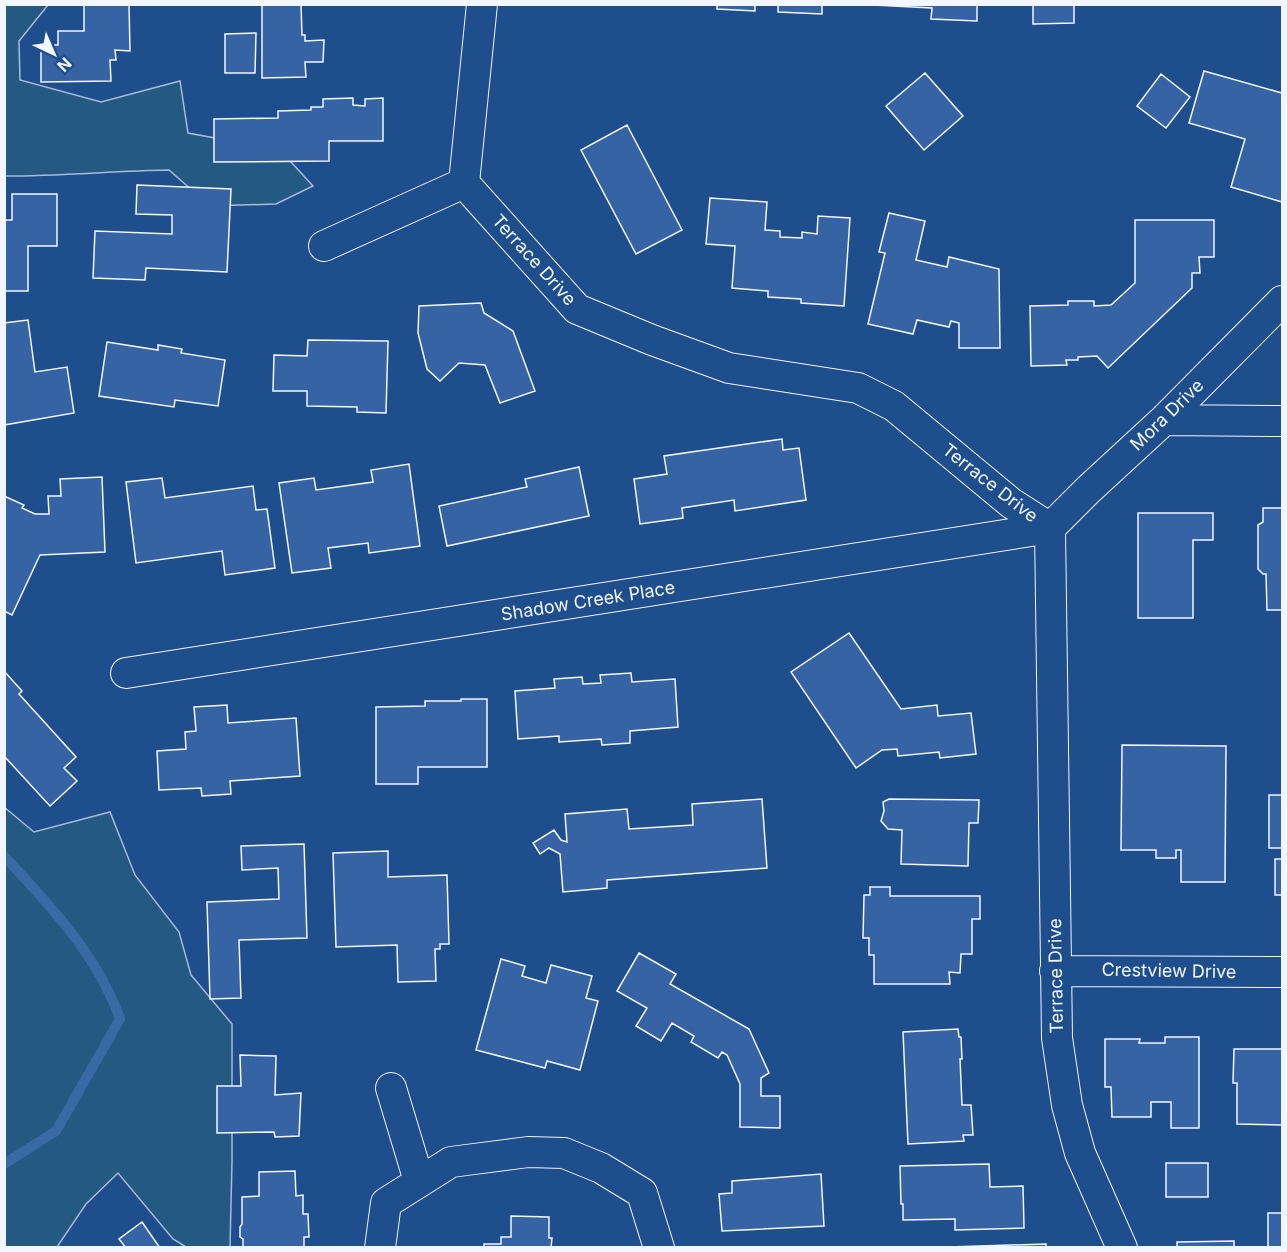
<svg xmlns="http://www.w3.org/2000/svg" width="1287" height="1252" font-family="Inter,sans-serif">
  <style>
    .green { fill: #245a82; stroke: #a8bbd7; stroke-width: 1.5 }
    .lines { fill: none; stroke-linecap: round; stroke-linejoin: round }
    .stream { stroke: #3b69a3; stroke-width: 10 }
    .building { fill: #3563a3; stroke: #f2f6ff; stroke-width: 1.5 }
    .street-casing { stroke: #f2f6ff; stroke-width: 32 }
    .street { stroke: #1f4e8c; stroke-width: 30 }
    .labels { text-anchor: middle; stroke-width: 4.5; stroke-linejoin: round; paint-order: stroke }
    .street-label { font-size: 18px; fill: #f2f6ff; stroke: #1f4e8c }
  </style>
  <rect width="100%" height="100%" fill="#1f4e8c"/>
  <!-- green -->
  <path class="green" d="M 4,5 L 48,5 L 19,41 L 20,80 L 101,102 L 180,81 L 188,133 L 280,150 L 313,186 L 276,204 L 210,206 L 169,170 C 114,171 60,176 5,176 Z
    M 4,807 L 34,832 L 110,812 L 135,875 L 179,932 L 191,975 L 232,1024 L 232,1162 L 230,1247 L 186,1247 L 173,1239 L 118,1173 L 86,1204 L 57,1247 L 5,1247 Z"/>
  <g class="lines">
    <!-- stream -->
    <path class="stream" d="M 4,856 C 49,904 98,956 120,1019 L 56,1131 L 4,1164"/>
  </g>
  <!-- building -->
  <path class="building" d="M 84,4 L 129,4 L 130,51 L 115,50 L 116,60 L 110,60 L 111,81 L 41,82 L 41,45 L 58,45 L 58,31 L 84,31 Z
    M 262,4 L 301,4 L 302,35 L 305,35 L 305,41 L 324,40 L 323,62 L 305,62 L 306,77 L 262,78 Z
    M 717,4 L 755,4 L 755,11 L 717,9 Z
    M 778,4 L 822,4 L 822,14 L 778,12 Z
    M 977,4 L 977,21 L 931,19 L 932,8 L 873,5 Z
    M 1033,4 L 1074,4 L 1074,23 L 1033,24 Z
    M 256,33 L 255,73 L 225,73 L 225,34 Z
    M 1204,71 L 1282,93 L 1282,202 L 1231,187 L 1245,139 L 1189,123 Z
    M 925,73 L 963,116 L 924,150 L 886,106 Z
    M 1161,74 L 1190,97 L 1166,128 L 1137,106 Z
    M 353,98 L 353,105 L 365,106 L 365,99 L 383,98 L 383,141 L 329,141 L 329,161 L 214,162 L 214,119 L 278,118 L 278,111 L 311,110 L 311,107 L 323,107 L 323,99 Z
    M 627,125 L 682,230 L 636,254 L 581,150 Z
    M 137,185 L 231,189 L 227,272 L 146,268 L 145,280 L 93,278 L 95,231 L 172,234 L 172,215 L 136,214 Z
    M 12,194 L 57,194 L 57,246 L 28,246 L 28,291 L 4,291 L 4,220 L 12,220 Z
    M 710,198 L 767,202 L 765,230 L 780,231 L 780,237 L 802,238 L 802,232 L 817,234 L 818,216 L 850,218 L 844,306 L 801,303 L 801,299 L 768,297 L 768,291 L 732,288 L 735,246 L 706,244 Z
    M 889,213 L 925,221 L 916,260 L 947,267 L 949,257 L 999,269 L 1000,348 L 959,348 L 959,323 L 951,321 L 949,327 L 917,320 L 913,334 L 868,324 L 885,253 L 879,252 Z
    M 1135,220 L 1214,220 L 1214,257 L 1199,257 L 1200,273 L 1192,273 L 1192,288 L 1108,368 L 1097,356 L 1078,357 L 1078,360 L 1066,360 L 1067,365 L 1031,366 L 1030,306 L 1068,305 L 1068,301 L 1094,301 L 1094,306 L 1111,305 L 1135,283 Z
    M 481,303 L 484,313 L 513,331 L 535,391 L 500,403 L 485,365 L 459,363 L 440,381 L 427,369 L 418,333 L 419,306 Z
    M 28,320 L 35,372 L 67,367 L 74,413 L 4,425 L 4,323 Z
    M 308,340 L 388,341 L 386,413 L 357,412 L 357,407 L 307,406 L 307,391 L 273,391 L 274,355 L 307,356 Z
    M 107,342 L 158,350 L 158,345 L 182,349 L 181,353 L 225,360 L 218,406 L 175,400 L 174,407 L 99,396 Z
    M 782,439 L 783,450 L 799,448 L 806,500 L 735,511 L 734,500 L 682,508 L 683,518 L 640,524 L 634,479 L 667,474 L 664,456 Z
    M 409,464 L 420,546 L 369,553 L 368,543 L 328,548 L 331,568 L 292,573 L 279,483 L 314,478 L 316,490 L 373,482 L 371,470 Z
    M 579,467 L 589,516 L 447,546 L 439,506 L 527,487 L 525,479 Z
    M 102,477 L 105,552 L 40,555 L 12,615 L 4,611 L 4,496 L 24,505 L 22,508 L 35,514 L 49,514 L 48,496 L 61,496 L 60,479 Z
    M 162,478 L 165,498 L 253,486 L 256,510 L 267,509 L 275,568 L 225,575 L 222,551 L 136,563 L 126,482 Z
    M 1263,508 L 1282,508 L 1282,610 L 1267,610 L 1266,574 L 1263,574 L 1258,569 L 1258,525 L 1263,522 Z
    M 1138,513 L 1213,513 L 1213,540 L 1193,540 L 1193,618 L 1138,618 Z
    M 849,633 L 901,709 L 937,705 L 938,716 L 971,713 L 976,754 L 940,758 L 939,752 L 898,756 L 897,749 L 882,750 L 856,768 L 791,672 Z
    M 4,671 L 22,691 L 19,694 L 76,757 L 64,768 L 77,781 L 50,806 L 4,756 Z
    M 631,673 L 632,682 L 675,679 L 678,727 L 630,731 L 630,743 L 602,745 L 601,739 L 559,742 L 559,736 L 518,739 L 515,691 L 555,688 L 554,679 L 582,677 L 583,684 L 601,683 L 600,675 Z
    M 461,699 L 487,699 L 487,767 L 418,767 L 418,784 L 376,784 L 376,707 L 425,706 L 425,701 L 461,701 Z
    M 227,705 L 228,723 L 296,718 L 300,776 L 230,781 L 231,794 L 202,796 L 201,788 L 159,790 L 157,751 L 186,749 L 185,732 L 196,731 L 194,707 Z
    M 1122,745 L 1226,746 L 1225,882 L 1181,882 L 1181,850 L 1176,850 L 1176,858 L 1156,858 L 1156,850 L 1121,850 Z
    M 1269,795 L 1282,795 L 1282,848 L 1269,848 Z
    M 762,799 L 767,868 L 607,880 L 607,888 L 563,892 L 560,854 L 549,848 L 540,854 L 533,843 L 554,830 L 561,840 L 567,842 L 565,814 L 627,809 L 629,829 L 693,825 L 692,804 Z
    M 889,799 L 979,800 L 978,823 L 969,823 L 968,866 L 901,864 L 902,830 L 888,829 L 881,821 L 884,811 L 883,802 Z
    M 304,844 L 307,938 L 239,940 L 241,998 L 210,999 L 207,902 L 279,899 L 278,868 L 242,870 L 241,846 Z
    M 388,851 L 388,877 L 447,875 L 449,944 L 440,944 L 440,949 L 435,949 L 436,981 L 398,982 L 397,945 L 336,947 L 333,853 Z
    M 1275,859 L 1282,859 L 1282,895 L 1275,895 Z
    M 870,887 L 890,887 L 890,896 L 980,896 L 980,919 L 972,919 L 972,954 L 961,954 L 960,973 L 949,972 L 950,984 L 874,984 L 874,955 L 869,955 L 869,938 L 863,938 L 864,895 L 870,895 Z
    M 639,953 L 676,974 L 670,984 L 749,1029 L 769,1073 L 761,1078 L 761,1096 L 780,1096 L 780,1128 L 740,1127 L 740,1084 L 727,1055 L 722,1052 L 718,1058 L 691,1042 L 694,1036 L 672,1023 L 661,1041 L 636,1026 L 647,1008 L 617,991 Z
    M 501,959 L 525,966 L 522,976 L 546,983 L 551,965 L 592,976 L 586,998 L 598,1001 L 580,1070 L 547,1061 L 545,1068 L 476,1050 Z
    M 958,1029 L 959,1037 L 961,1037 L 962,1059 L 960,1059 L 962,1105 L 971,1105 L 973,1135 L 963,1135 L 964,1141 L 908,1144 L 903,1032 Z
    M 1165,1037 L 1199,1037 L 1199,1128 L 1171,1128 L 1171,1102 L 1151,1102 L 1151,1117 L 1112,1117 L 1111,1087 L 1105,1087 L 1105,1039 L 1140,1039 L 1139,1043 L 1165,1043 Z
    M 1234,1049 L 1282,1049 L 1282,1125 L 1237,1124 L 1237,1083 L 1233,1083 Z
    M 240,1055 L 276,1056 L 275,1095 L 301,1093 L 299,1136 L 275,1137 L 274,1132 L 217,1133 L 217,1086 L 241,1086 Z
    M 1166,1163 L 1208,1163 L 1208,1197 L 1166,1197 Z
    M 989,1164 L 990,1187 L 1023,1186 L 1024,1228 L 955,1230 L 955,1219 L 903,1220 L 903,1204 L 901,1204 L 900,1166 Z
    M 295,1171 L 296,1196 L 303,1195 L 303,1214 L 308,1214 L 309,1237 L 304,1237 L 304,1248 L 243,1248 L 243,1239 L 240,1237 L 240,1227 L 242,1224 L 242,1197 L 259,1196 L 259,1172 Z
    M 821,1174 L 824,1226 L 722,1231 L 719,1194 L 732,1193 L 732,1181 Z
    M 1268,1213 L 1282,1213 L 1282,1248 L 1268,1248 Z
    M 511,1216 L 549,1217 L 549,1238 L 552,1238 L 551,1248 L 484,1248 L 484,1244 L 501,1244 L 501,1237 L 511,1237 Z
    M 142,1222 L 160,1248 L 126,1248 L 119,1239 Z
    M 1234,1241 L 1234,1248 L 1177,1248 L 1177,1242 Z
    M 1046,1244 L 1046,1248 L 917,1248 Z"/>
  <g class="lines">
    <!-- street casing -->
    <g class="street-casing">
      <path id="street" d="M 482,4 L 464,183 L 577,309 L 652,340 L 729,368 L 858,388 L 894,406 L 1011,503 L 1050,528
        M 324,246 L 464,183
        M 1164,420 L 1282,421
        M 1050,528 L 1057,1038 L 1067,1105 L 1080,1153 L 1122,1248
        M 1050,528 L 1088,490 L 1164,420 L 1282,301
        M 126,673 L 1050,528
        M 1055,971 L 1282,972
        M 391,1088 L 419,1181
        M 380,1248 L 386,1203 L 451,1162 L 528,1152 L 564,1153 L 601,1168 L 642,1193 L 659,1248"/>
    </g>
    <!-- street -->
    <use href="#street" class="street"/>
  </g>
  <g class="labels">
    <!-- street labels -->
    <g class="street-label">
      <text transform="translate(534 260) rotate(48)" y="6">Terrace Drive</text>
      <text transform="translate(1167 415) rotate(-44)" y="6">Mora Drive</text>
      <text transform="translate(990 483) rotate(38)" y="6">Terrace Drive</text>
      <text transform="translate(588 601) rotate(-9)" y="6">Shadow Creek Place</text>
      <text transform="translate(1169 971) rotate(1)" y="6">Crestview Drive</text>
      <text transform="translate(1056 976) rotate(-91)" y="6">Terrace Drive</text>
    </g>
  </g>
  <!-- border -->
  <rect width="1287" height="1252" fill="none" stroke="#f2f6ff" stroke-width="12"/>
  <!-- north arrow -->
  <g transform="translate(54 54) rotate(136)" stroke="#1f4e8c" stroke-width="4.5" paint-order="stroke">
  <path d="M0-4.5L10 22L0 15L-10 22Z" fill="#f2f6ff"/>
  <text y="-9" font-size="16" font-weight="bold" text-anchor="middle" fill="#f2f6ff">N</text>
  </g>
</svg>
